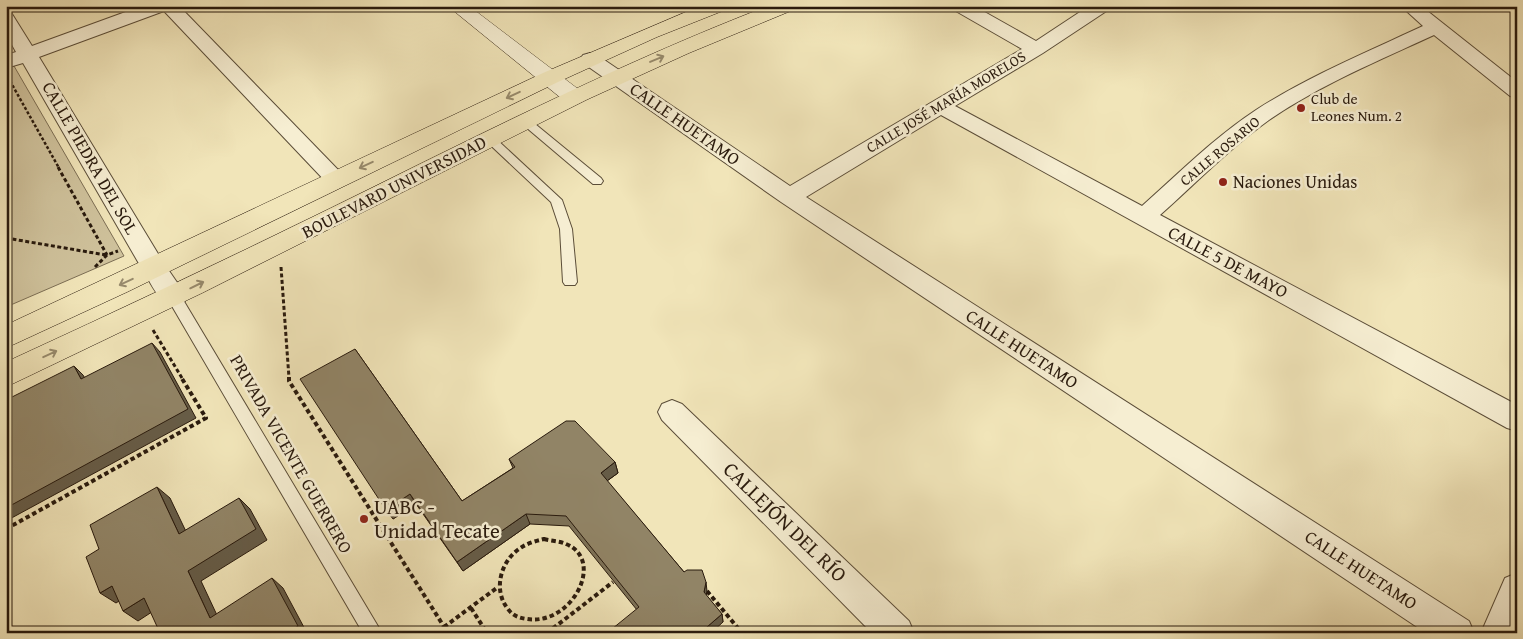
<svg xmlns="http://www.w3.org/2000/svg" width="1523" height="639" font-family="'Gentium Book Plus',serif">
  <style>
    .green { fill: #cfc29c; stroke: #7c6e54 }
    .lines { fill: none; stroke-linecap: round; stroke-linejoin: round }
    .service-casing { stroke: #5b4d38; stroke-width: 2 }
    .minor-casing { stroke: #5b4d38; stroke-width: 2 }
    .tertiary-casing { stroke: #5b4d38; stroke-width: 1 }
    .primary-casing { stroke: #291a0d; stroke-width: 1 }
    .path-far2 { stroke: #291a0d; stroke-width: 2.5; stroke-dasharray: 3 2; stroke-linecap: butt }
    .path-far1 { stroke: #291a0d; stroke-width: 3; stroke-dasharray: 4 2.5; stroke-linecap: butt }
    .path { stroke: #291a0d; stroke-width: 4; stroke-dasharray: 4.5 3; stroke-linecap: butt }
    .service { fill: #f6eed2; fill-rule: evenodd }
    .minor { fill: #f6eed2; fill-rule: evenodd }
    .tertiary { fill: #f6eed2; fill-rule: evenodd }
    .primary { fill: #f1e5b9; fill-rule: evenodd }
    .wall { fill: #7d7258; stroke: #291a0d }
    .shaded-wall { fill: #665c47; stroke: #291a0d }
    .building { fill: #918466; stroke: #291a0d }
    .oneway { stroke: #978a6c }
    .poi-dot { fill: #8f2418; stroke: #f6eed2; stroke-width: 2 }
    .labels { text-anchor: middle; stroke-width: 5; stroke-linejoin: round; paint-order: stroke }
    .far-poi-label { font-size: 15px; fill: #291a0d; stroke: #f6eed2; text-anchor: start }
    .far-street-label { font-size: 15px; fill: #291a0d; stroke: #f6eed2 }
    .street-label { font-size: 18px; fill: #291a0d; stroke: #f6eed2 }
    .poi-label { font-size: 18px; fill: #291a0d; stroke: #f6eed2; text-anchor: start }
    .near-poi-label { font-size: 21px; fill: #291a0d; stroke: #f6eed2; text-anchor: start }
    .near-street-label { font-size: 21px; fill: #291a0d; stroke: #f6eed2 }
  </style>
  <rect width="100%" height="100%" fill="#f1e5b9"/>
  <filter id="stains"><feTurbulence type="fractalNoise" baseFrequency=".004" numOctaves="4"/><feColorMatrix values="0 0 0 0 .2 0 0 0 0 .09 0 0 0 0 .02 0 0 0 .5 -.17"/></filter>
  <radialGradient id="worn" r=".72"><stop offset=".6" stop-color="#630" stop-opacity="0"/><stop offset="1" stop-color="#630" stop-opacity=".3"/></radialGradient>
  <!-- green -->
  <path class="green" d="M 14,66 L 124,256 L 6,307 L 6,67 Z"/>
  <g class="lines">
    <!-- service casing -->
    <g class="service-casing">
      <path id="service" d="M 525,118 L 529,119 L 601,178 L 603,181 L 601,184 L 593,184 L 521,123 L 519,121 L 521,119 Z
        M 490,135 L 494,137 L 562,200 L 572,229 L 577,282 L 575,285 L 565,285 L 563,282 L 560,229 L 551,202 L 486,141 L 484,139 L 486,137 Z
        M 174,292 L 179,293 L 382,633 L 363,633 L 169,301 L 167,297 L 169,293 Z"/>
    </g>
    <!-- minor casing -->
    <g class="minor-casing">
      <path id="minor" d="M 142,6 L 179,6 L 347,179 L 344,184 L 336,186 L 328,184 L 164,11 L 39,57 L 163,262 L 187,297 L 183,304 C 162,310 155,290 145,274 L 23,63 L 6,68 L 6,55 L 16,52 L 6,34 L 6,13 L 12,14 L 32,46 Z
        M 951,6 L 974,6 L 1036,41 L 1089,6 L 1111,6 L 1108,10 L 1043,53 L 955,106 L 1142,206 C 1179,173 1215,137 1256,110 C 1309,76 1367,52 1423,26 L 1401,6 L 1421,6 L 1517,82 L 1517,98 L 1510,96 L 1434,35 C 1378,61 1320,85 1269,120 C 1230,148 1196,183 1160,215 L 1517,405 L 1517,431 L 1507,428 L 941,115 L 806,197 L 1469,621 L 1474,633 L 1426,633 L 781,202 L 583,63 L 580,59 L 583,55 L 590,53 L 597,55 L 790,186 L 1022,49 L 954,10 Z
        M 672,400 L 682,404 L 909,621 L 914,633 L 872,633 L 662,420 L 658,412 L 662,404 Z
        M 1517,573 L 1515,633 L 1481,633 L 1505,578 Z"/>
    </g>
    <!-- tertiary casing -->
    <g class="tertiary-casing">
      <path id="tertiary" d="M 448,6 L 469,6 L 582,92 L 585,97 L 582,102 L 574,103 L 566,102 Z"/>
    </g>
    <!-- primary casing -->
    <g class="primary-casing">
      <path id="primary" d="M 700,6 L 727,6 L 725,10 L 657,37 L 558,82 L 127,292 L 6,348 L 6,325 L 543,73 Z
        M 768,6 L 795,6 L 793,10 L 689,53 L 586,100 L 202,293 L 6,387 L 6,362 C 115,312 223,261 331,208 C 475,137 618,64 768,6 Z"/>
    </g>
    <!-- path-far2 -->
    <path class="path-far2" d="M 10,81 L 59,168"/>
    <!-- path-far1 -->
    <path class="path-far1" d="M 58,167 L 107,255
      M 6,238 L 106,255
      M 95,267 L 107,255 L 118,251
      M 281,267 L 289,378
      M 153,330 L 182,378"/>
    <!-- path -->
    <path class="path" d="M 289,377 L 289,381 L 448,633
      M 6,529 L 206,418 L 181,377
      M 544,539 C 551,541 560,541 566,544 C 606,560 572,626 527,619 C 519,618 513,616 508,609 C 493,591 500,562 519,549 C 527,543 536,541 544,539 Z
      M 707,591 L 742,633
      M 471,608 L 487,633
      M 444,627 L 498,587
      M 547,633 L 613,582"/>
    <!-- service -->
    <use href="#service" class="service"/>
    <!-- minor -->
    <use href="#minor" class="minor"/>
    <!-- tertiary -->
    <use href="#tertiary" class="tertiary"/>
    <!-- primary -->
    <use href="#primary" class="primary"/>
  </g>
  <!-- wall -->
  <path class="wall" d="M 355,349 L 462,501 L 513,468 L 509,459 L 615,462 L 618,473 L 607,481 L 684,572 L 707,591 L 706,595 L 722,614 L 723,622 L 637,610 L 569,526 L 530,524 L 463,571 L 416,504 L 393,519 Z"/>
  <!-- shaded-wall -->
  <path class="shaded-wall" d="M 152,343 L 160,352 L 196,418 L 6,521 L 6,508 Z
    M 74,366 L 83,375 L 90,387 L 81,379 Z
    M 615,462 L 618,473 L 604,483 L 601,473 Z
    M 157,487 L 170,498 L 192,544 L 179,534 Z
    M 410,494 L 416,504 L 393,519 L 386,510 Z
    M 239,498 L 250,509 L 267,540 L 201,581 L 223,628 L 210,618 L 188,571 Z
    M 526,514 L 530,524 L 463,571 L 457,562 Z
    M 272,578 L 283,588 L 307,633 L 288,633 Z
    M 706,582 L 707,591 L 705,601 L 704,592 Z
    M 112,586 L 127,596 L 116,603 L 100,593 Z
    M 144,598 L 158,608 L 138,621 L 123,611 Z
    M 722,614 L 723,622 L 711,633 L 700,633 Z"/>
  <!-- building -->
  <path class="building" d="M 152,343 L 188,409 L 6,508 L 6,400 L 74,366 L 81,379 Z
    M 355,349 L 462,501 L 515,467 L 509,459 L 566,421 L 575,421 L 615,462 L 601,473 L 684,572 L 687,570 L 702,570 L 706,582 L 704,592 L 722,614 L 700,633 L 607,633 L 639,607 L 566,516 L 526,514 L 457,562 L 410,494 L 386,510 L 300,379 Z
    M 157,487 L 179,534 L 239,498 L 256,529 L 188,571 L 210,618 L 272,578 L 298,626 L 288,633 L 160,633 L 144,598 L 123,611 L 112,586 L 100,593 L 86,557 L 99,549 L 90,525 Z"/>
  <!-- one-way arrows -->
  <defs><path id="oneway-shaft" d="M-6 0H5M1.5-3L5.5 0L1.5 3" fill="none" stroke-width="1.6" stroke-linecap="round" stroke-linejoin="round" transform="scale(1.25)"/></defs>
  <g class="oneway">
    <use href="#oneway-shaft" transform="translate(657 59) rotate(-23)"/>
    <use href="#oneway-shaft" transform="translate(513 95) rotate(155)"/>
    <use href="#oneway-shaft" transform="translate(366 165) rotate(155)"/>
    <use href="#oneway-shaft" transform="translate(126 282) rotate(155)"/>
    <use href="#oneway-shaft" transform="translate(197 285) rotate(-26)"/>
    <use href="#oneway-shaft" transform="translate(50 354) rotate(-25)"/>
  </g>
  <!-- markers -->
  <g class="poi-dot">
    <circle cx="1301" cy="108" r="5"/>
    <circle cx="1223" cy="182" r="5"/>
    <circle cx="364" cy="519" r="5"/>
  </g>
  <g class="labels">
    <!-- far-poi labels -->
    <g class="far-poi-label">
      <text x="1311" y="104">Club de<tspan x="1311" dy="17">Leones Num. 2</tspan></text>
    </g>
    <!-- far-street labels -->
    <g class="far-street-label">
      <text transform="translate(946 102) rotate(-31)" y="5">CALLE JOSÉ MARÍA MORELOS</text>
      <text transform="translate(1220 151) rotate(-40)" y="5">CALLE ROSARIO</text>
    </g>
    <!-- street labels -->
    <g class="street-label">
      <text transform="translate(685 124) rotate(35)" y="6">CALLE HUETAMO</text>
      <text transform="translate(90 158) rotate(60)" y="6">CALLE PIEDRA DEL SOL</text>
      <text transform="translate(394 187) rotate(-27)" y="6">BOULEVARD UNIVERSIDAD</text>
      <text transform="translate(1228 262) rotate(28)" y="6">CALLE 5 DE MAYO</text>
      <text transform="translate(1022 349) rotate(33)" y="6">CALLE HUETAMO</text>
      <text transform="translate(291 454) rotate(60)" y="6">PRIVADA VICENTE GUERRERO</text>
      <text transform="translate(1361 570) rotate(33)" y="6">CALLE HUETAMO</text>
    </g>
    <!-- poi labels -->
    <g class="poi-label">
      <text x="1233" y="188">Naciones Unidas</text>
    </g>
    <!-- near-poi labels -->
    <g class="near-poi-label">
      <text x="374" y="514">UABC -<tspan x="374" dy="24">Unidad Tecate</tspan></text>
    </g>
    <!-- near-street labels -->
    <g class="near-street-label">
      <text transform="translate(785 522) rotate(44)" y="7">CALLEJÓN DEL RÍO</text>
    </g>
  </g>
  <!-- margin -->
  <rect width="1523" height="639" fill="none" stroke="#f1e5b9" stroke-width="25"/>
  <rect x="8" y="8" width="1508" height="624" fill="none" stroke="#291a0d" stroke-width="2.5"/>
  <rect x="12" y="12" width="1498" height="614" fill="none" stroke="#291a0d"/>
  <rect width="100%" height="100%" filter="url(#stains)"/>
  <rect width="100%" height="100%" fill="url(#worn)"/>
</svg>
